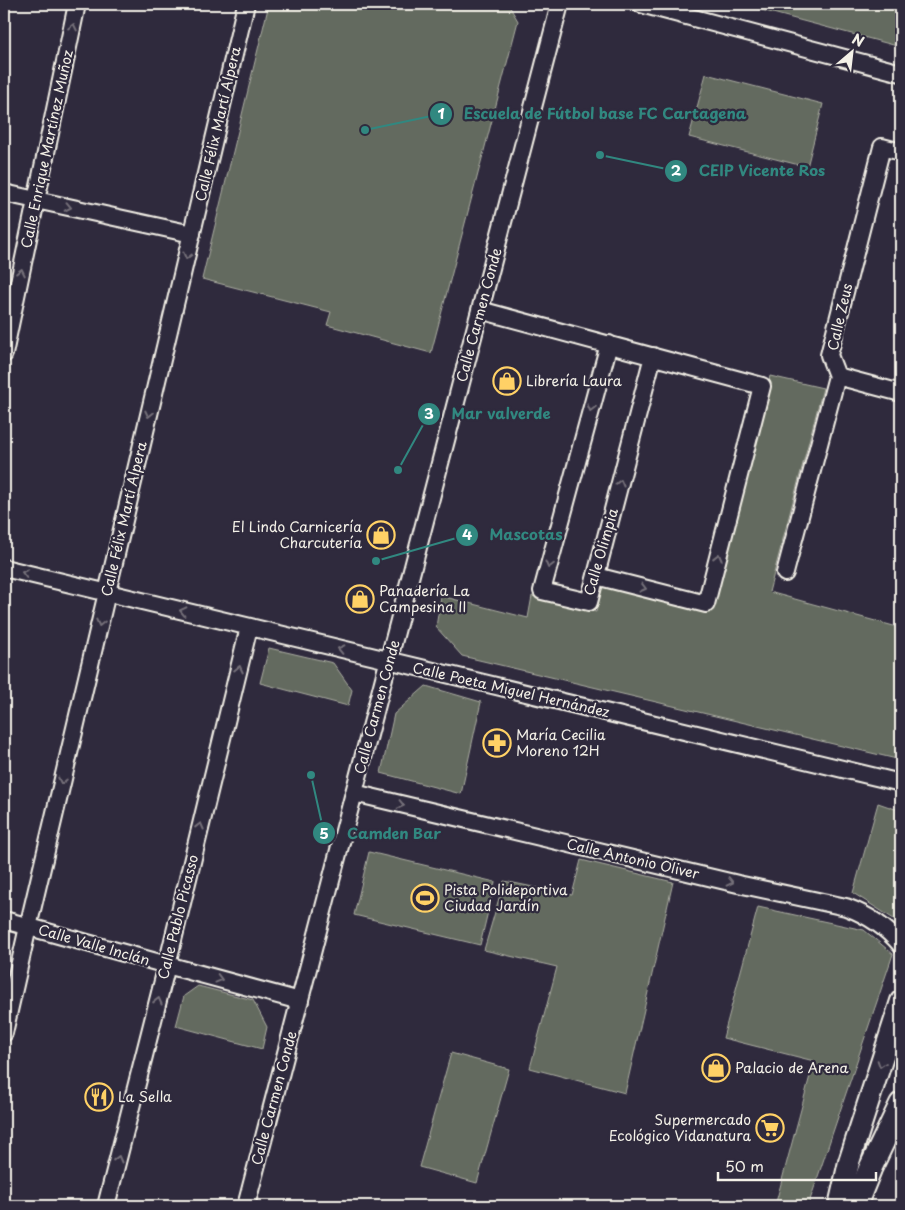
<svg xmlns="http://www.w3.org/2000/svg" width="905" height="1210" font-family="'Playpen Sans',sans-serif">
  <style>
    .green { fill: #646b5e; stroke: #acaea3 }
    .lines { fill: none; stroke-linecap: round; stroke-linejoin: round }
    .minor-casing { stroke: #f4f1e8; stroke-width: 20 }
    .tertiary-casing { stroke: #f4f1e8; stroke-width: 24 }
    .secondary-casing { stroke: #f4f1e8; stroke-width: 26 }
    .minor { stroke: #2f2a3d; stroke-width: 16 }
    .tertiary { stroke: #2f2a3d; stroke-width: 20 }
    .secondary { stroke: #2f2a3d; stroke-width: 22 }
    .oneway { stroke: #747079 }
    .labels { text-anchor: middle; stroke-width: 4.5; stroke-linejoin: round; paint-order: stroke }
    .street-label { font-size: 14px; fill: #f4f1e8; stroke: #2f2a3d }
    .poi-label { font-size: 14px; fill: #f4f1e8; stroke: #2f2a3d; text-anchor: start }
    .leader { fill: none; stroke: #318880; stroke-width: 2 }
    .callout-dot { fill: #318880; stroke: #2f2a3d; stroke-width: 2 }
    .mark-label { font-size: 15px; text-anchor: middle; font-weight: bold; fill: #fff }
    .callout-label { font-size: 15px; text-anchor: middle; font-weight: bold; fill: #318880; stroke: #2f2a3d; stroke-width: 4.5; stroke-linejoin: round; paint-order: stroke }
  </style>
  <rect width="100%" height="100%" fill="#2f2a3d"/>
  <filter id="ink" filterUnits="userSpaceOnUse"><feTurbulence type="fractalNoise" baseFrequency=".02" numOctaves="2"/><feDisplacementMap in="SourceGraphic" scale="10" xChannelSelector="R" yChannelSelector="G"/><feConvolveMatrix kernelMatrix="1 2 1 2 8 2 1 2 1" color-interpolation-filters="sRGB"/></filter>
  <g filter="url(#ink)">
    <!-- green -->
    <path class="green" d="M 269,4 L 508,4 L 518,21 L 431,353 L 327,325 L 331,312 L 202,279 Z
      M 738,4 L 901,4 L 901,47 L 750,7 Z
      M 706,74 L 823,104 L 807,167 L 689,137 Z
      M 770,376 L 823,388 L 769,592 L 901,628 L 901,760 L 462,656 L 436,627 L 441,596 L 528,618 L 532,596 L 596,612 L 604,581 L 709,608 Z
      M 269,648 L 333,663 L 352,690 L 348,706 L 260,683 Z
      M 426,686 L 481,702 L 461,794 L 381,773 L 394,714 Z
      M 878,803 L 901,811 L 901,920 L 897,921 L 853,893 Z
      M 369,852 L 495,882 L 480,945 L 354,915 Z
      M 581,860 L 673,882 L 625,1093 L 530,1068 L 557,967 L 484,950 L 504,881 L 572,895 Z
      M 758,907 L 864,930 L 893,954 L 808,1206 L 775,1206 L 814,1061 L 723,1038 Z
      M 198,986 L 253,1000 L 267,1027 L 262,1049 L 176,1026 L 184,996 Z
      M 451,1053 L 509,1069 L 477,1183 L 419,1167 Z"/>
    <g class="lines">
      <!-- minor casing -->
      <g class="minor-casing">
        <path id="minor" d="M 641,4 L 901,73
          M 4,193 L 192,234
          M 480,310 L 762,386 L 706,604 L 596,576
          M 609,344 L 542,591 L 589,602 L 653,356
          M 4,354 L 77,4
          M 837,376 L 901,393
          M 4,568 L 901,783
          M 785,573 L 837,376 L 829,355 L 882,147 L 901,152
          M 354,793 L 738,884 L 846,907 C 868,915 886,927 901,945
          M 4,920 L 167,965 L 300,1001
          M 4,1033 L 28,927 L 246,4
          M 106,1206 L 167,965 L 249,627
          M 246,1206 L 560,4"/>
      </g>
      <!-- tertiary casing -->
      <g class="tertiary-casing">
        <path id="tertiary" d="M 839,1206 L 849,1162 L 901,1001"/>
      </g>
      <!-- secondary casing -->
      <g class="secondary-casing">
        <path id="secondary" d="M 855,1206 L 870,1169 L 901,1104"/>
      </g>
      <!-- minor -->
      <use href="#minor" class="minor"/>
      <!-- tertiary -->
      <use href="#tertiary" class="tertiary"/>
      <!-- secondary -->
      <use href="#secondary" class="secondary"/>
    </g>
    <!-- one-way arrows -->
    <defs><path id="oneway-chevron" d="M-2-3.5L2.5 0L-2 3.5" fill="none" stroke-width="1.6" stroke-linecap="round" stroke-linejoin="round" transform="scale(1.25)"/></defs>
    <g class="oneway">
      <use href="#oneway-chevron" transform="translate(73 27) rotate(-78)"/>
      <use href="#oneway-chevron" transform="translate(68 207) rotate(12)"/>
      <use href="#oneway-chevron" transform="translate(187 256) rotate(104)"/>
      <use href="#oneway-chevron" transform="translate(21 272) rotate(-78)"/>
      <use href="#oneway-chevron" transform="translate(591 408) rotate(105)"/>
      <use href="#oneway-chevron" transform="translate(149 414) rotate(103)"/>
      <use href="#oneway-chevron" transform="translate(620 483) rotate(-76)"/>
      <use href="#oneway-chevron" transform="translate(718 557) rotate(-76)"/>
      <use href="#oneway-chevron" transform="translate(549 565) rotate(105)"/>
      <use href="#oneway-chevron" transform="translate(25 573) rotate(-166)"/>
      <use href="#oneway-chevron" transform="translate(643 588) rotate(14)"/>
      <use href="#oneway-chevron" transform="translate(183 611) rotate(-167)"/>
      <use href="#oneway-chevron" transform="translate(100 623) rotate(103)"/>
      <use href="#oneway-chevron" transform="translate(341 649) rotate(-167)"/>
      <use href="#oneway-chevron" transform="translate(239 669) rotate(-77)"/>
      <use href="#oneway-chevron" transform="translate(62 781) rotate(103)"/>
      <use href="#oneway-chevron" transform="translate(401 805) rotate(13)"/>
      <use href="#oneway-chevron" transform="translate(200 826) rotate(-76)"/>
      <use href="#oneway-chevron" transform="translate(730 882) rotate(13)"/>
      <use href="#oneway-chevron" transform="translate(219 979) rotate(15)"/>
      <use href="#oneway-chevron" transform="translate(158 1001) rotate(-76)"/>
      <use href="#oneway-chevron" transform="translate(881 1064) rotate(108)"/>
      <use href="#oneway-chevron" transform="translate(118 1159) rotate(-76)"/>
    </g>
  </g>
  <!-- icons -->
  <defs>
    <g id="shop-ring" transform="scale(1.4375)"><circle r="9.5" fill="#2f2a3d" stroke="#ffd166" stroke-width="1.5"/><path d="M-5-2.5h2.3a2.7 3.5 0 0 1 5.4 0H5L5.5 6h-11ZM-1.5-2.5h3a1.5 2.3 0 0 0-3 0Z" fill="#ffd166"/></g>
    <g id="pharmacy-ring" transform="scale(1.4375)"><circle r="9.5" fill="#2f2a3d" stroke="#ffd166" stroke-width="1.5"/><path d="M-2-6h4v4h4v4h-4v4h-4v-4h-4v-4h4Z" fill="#ffd166"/></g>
    <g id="stadium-ring" transform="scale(1.4375)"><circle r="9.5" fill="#2f2a3d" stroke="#ffd166" stroke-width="1.5"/><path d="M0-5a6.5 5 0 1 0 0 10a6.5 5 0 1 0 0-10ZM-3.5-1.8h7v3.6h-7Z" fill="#ffd166"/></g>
    <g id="restaurant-ring" transform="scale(1.4375)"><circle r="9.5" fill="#2f2a3d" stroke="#ffd166" stroke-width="1.5"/><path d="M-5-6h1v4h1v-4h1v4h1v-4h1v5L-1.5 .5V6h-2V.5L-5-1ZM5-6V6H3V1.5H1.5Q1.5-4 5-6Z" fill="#ffd166"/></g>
    <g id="supermarket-ring" transform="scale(1.4375)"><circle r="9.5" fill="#2f2a3d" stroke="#ffd166" stroke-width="1.5"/><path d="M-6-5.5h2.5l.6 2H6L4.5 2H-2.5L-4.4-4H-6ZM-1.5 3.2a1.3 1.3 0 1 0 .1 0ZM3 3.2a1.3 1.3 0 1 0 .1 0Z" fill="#ffd166"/></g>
  </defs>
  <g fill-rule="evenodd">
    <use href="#shop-ring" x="507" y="381"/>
    <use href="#shop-ring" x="381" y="535"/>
    <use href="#shop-ring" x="360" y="599"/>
    <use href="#pharmacy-ring" x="497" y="743"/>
    <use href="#stadium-ring" x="425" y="898"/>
    <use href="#shop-ring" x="716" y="1068"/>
    <use href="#restaurant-ring" x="99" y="1097"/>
    <use href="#supermarket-ring" x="770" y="1128"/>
  </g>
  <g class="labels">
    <!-- street labels -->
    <g class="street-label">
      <text transform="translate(218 124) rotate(-77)" y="5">Calle Félix Martí Alpera</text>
      <text transform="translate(47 149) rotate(-78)" y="5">Calle Enrique Martínez Muñoz</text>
      <text transform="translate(479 315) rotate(-75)" y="5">Calle Carmen Conde</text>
      <text transform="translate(840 317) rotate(-77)" y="5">Calle Zeus</text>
      <text transform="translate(124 519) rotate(-77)" y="5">Calle Félix Martí Alpera</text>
      <text transform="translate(601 552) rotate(-74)" y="5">Calle Olimpia</text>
      <text transform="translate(511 690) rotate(13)" y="5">Calle Poeta Miguel Hernández</text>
      <text transform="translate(377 707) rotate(-75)" y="5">Calle Carmen Conde</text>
      <text transform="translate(633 859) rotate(13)" y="5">Calle Antonio Oliver</text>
      <text transform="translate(178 917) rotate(-76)" y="5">Calle Pablo Picasso</text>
      <text transform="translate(94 945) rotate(16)" y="5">Calle Valle Inclán</text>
      <text transform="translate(274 1098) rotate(-75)" y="5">Calle Carmen Conde</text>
    </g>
    <!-- poi labels -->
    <g class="poi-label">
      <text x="526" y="386">Librería Laura</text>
      <text x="362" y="532" text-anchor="end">El Lindo Carnicería<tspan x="362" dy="16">Charcutería</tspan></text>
      <text x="379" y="596">Panadería La<tspan x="379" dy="16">Campesina II</tspan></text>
      <text x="516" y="740">María Cecilia<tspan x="516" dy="16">Moreno 12H</tspan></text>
      <text x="444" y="895">Pista Polideportiva<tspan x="444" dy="16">Ciudad Jardín</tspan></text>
      <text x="735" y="1073">Palacio de Arena</text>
      <text x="118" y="1102">La Sella</text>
      <text x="751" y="1125" text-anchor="end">Supermercado<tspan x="751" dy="16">Ecológico Vidanatura</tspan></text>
    </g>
  </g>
  <!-- callouts -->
  <path class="leader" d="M365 130L441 114M600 155L676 171M398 470L429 414M376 561L467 535M311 775L324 833"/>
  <g class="callout-dot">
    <circle cx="365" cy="130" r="5"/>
    <circle cx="600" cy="155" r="5"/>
    <circle cx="398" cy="470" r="5"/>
    <circle cx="376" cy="561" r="5"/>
    <circle cx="311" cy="775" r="5"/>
    <circle cx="441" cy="114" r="12"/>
    <circle cx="676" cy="171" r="12"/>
    <circle cx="429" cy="414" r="12"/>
    <circle cx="467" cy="535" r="12"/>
    <circle cx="324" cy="833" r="12"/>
  </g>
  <g class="mark-label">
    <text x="441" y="119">1</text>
    <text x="676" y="176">2</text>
    <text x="429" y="419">3</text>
    <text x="467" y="540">4</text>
    <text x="324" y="839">5</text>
  </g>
  <g class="callout-label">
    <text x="605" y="119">Escuela de Fútbol base FC Cartagena</text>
    <text x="762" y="176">CEIP Vicente Ros</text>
    <text x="501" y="419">Mar valverde</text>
    <text x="526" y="540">Mascotas</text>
    <text x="394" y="839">Camden Bar</text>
  </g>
  <!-- margin -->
  <rect width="905" height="1210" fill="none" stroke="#2f2a3d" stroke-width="20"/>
  <rect x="10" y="10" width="885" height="1190" fill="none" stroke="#f4f1e8" stroke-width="2" filter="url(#ink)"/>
  <!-- north arrow -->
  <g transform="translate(852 52) rotate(28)" stroke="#2f2a3d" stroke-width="4" paint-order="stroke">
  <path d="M0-4L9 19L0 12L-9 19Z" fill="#f4f1e8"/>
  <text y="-8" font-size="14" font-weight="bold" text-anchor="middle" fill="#f4f1e8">N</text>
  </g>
  <!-- scale -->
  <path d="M718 1172v8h158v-8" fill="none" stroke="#f4f1e8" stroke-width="2.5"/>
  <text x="725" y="1172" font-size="15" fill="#f4f1e8" stroke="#2f2a3d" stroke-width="4" paint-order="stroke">50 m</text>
</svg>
